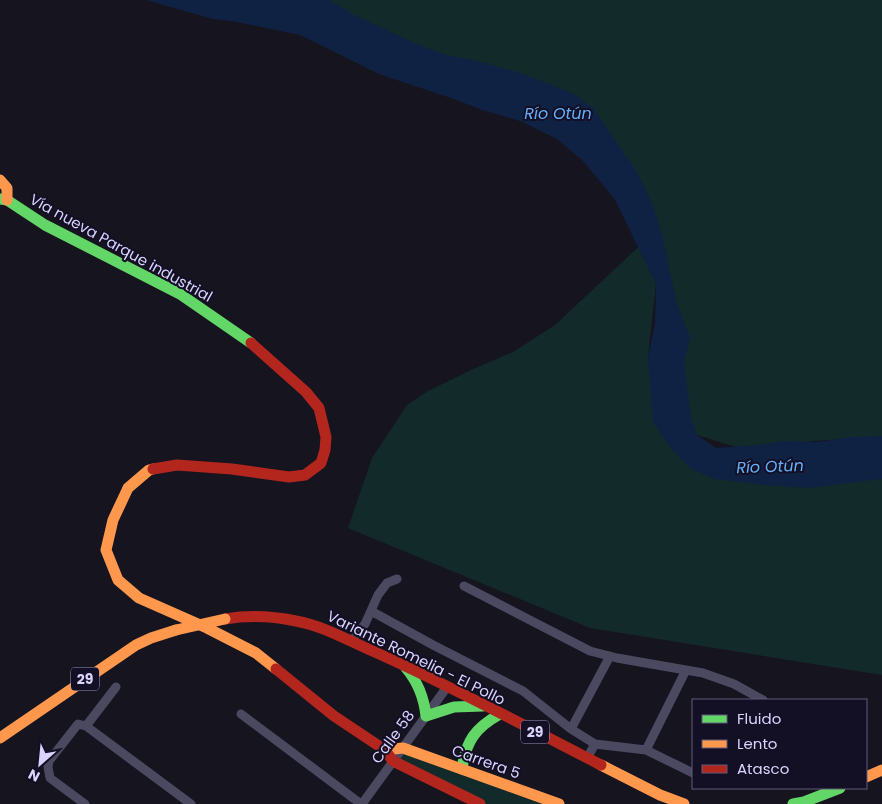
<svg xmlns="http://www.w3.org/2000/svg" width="882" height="804" font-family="Poppins,sans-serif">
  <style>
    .green { fill: #132a2b }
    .water { fill: #102243 }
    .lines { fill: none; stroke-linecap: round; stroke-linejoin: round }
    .street { stroke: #4b4960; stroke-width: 9 }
    .fast { stroke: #63d668; stroke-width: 11 }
    .slow { stroke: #ff974d; stroke-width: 11 }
    .jam { stroke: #b3261e; stroke-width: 11 }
    .slow-bridge { stroke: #ff974d; stroke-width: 11 }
    .labels { text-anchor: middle; stroke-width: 4; stroke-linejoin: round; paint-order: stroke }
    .shield { fill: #130f24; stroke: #9e98bd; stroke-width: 1 }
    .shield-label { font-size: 14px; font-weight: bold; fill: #dad3fe }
    .street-label { font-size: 15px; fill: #dad3fe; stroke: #130f24 }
    .water-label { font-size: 16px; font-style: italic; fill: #65affa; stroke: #130f24 }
  </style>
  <rect width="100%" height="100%" fill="#16141f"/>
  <!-- green -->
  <path class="green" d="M 258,0 L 882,0 L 882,436 L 736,447 L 697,435 L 671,382 L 672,282 L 600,121 Z
    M 648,238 L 656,284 L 648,356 L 691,469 L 882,477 L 882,675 L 590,628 L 348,528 L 372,458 L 407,405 L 428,391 L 471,370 L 513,352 L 555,325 Z
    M 403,748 L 559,804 L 480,804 L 393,761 Z"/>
  <!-- water -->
  <path class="water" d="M 146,0 L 329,0 L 350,13 L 417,44 L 446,55 L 477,61 L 517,72 L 573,93 L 594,109 L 632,165 L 640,178 L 652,203 L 662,234 L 676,301 L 690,338 L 684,362 L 691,418 L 697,435 L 716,448 L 761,445 L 783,441 L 817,442 L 852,437 L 882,436 L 882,479 L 809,488 L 764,485 L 715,479 L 691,469 L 671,448 L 653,422 L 648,356 L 655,324 L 656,284 L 614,198 L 582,160 L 557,139 L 520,121 L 482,110 L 454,99 L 379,74 L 300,35 L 232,21 L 213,19 Z"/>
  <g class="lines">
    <!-- street -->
    <path class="street" d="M 464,586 L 590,651 L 617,658 L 703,673 L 734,684 L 763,700
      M 371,611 L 433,645 L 523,691 L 571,729 L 610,656
      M 351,641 L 365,624 L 378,595 L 387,583 L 397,579
      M 241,714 L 361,804
      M 86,726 L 116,687
      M 571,729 L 595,744
      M 646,750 L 693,773
      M 587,758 L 595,744 L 646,750 L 686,670
      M 85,804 L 50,778 L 48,767 L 49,761 L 78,724 L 86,726 L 191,804
      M 362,804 L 447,687"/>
    <!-- fast -->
    <path class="fast" d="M 0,199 L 7,200 L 45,225 L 180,294 L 251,343
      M 406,668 C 418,682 424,698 426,716 L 454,707 L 483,706
      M 462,769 C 466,741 475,728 500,714
      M 793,804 L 804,802 L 840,788"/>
    <!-- slow -->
    <path class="slow" d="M 0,180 L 7,188 L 7,200
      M 153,469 L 149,470 L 128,488 L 113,520 L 106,550 L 118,580 L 139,598 L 207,628 L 256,653 L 276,669
      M 0,738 L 136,645 L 151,638 L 176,630
      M 385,750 L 403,748 L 559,804
      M 601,765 L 660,795 L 684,804
      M 866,777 L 882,770"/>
    <!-- jam -->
    <path class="jam" d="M 153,469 L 177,465 L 232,469 L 289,477 L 305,475 L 321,463 L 325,450 L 326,437 L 319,408 L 306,392 L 251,343
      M 225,619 C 249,615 272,616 296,621 C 324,626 351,642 377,653 C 453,687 527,727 601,765
      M 276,669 L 334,716 L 385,750 L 393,761 L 480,804"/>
    <!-- slow-bridge -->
    <path class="slow-bridge" d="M 176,630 L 225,619"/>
  </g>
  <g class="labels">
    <!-- shield labels -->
    <g class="shield">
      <rect x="71" y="667.5" width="28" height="23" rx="4"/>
      <rect x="521" y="720.5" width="28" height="23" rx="4"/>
    </g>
    <g class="shield-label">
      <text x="85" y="684">29</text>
      <text x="535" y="737">29</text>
    </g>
    <!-- street labels -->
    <g class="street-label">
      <text transform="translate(121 248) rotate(29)" y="5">Vía nueva Parque industrial</text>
      <text transform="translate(416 658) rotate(26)" y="5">Variante Romelia - El Pollo</text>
      <text transform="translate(393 737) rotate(-54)" y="5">Calle 58</text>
      <text transform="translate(486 762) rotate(20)" y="5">Carrera 5</text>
    </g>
    <!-- water labels -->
    <g class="water-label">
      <text x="558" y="119">Río Otún</text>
      <text transform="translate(770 466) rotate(-2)" y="6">Río Otún</text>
    </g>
  </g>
  <!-- legend -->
  <rect x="692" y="699" width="175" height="90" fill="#130f24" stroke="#635d7b"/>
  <rect x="702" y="715" width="25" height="8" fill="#63d668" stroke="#635d7b"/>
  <text x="737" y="724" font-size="15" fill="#dad3fe">Fluido</text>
  <rect x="702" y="740" width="25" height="8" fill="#ff974d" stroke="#635d7b"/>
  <text x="737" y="749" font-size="15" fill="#dad3fe">Lento</text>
  <rect x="702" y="765" width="25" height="8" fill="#b3261e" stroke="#635d7b"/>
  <text x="737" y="774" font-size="15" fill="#dad3fe">Atasco</text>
  <!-- north arrow -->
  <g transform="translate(40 764) rotate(207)" stroke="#130f24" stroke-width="4" paint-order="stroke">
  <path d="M0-4L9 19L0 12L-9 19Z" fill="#dad3fe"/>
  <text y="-8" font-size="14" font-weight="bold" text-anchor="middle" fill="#dad3fe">N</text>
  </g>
</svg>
